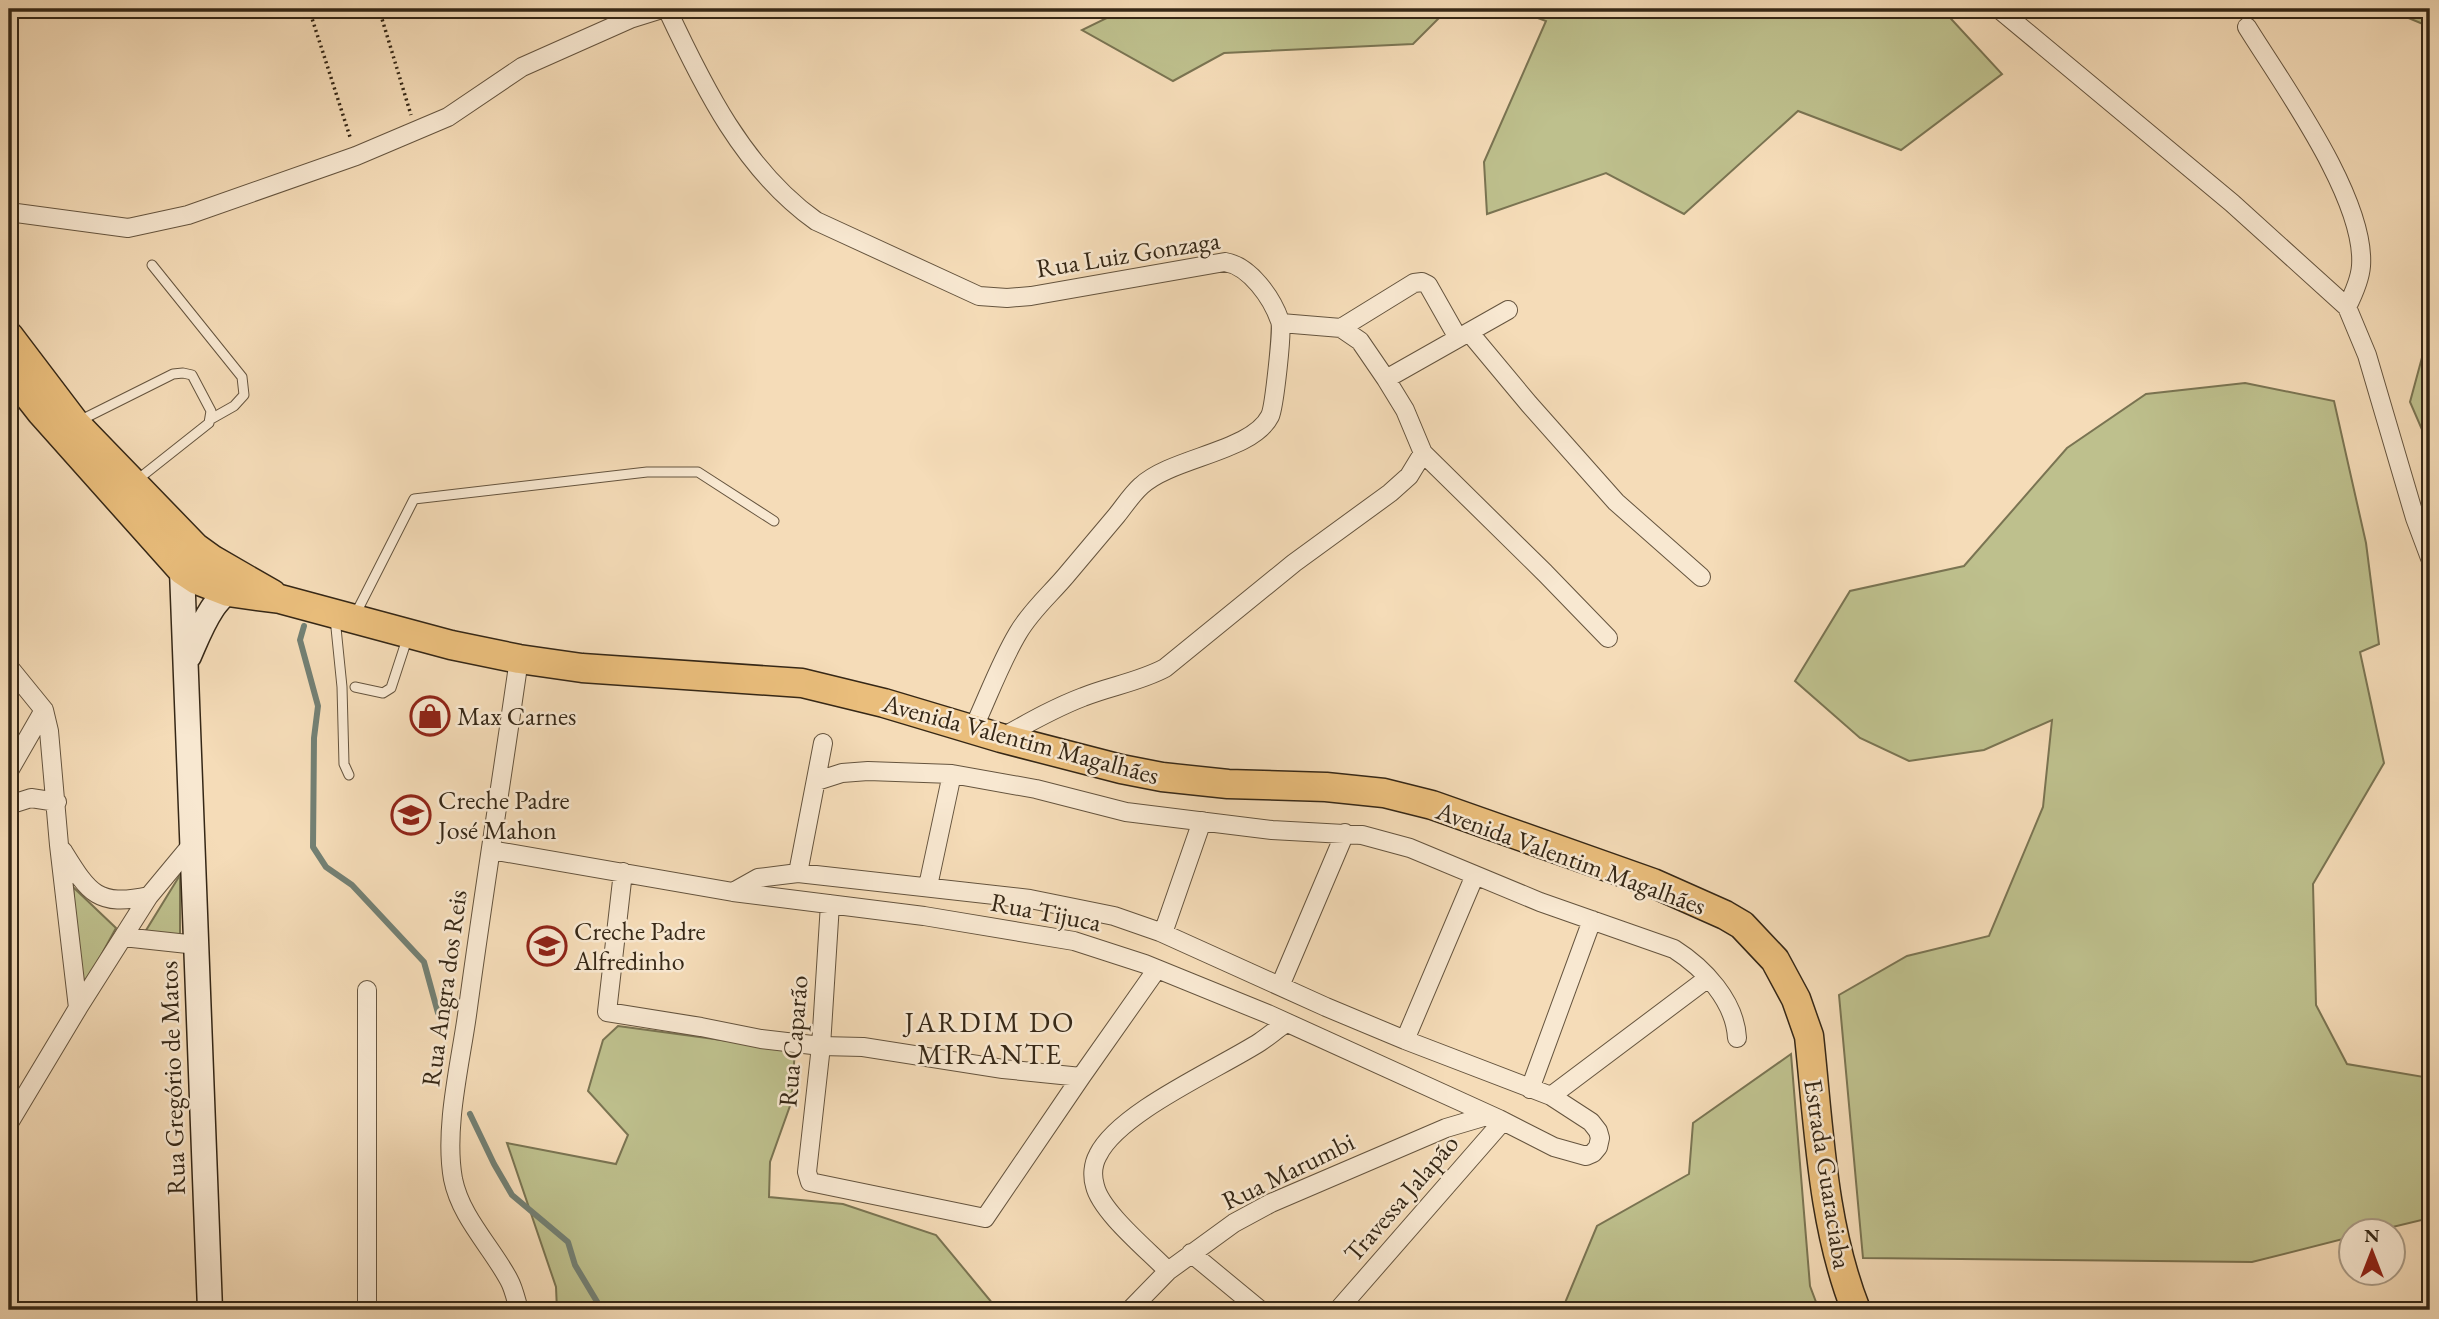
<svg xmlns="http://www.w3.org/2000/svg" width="2439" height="1319" font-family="'EB Garamond',serif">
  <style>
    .green { fill: #bec08d; stroke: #7a7452; stroke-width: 2 }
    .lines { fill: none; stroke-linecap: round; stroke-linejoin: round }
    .stream { stroke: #738074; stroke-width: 6 }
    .lane-casing { stroke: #65543e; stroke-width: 11 }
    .street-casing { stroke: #65543e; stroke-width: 20 }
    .secondary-casing { stroke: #352716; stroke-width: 27 }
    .primary-casing { stroke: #352716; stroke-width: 31 }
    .path { stroke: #352716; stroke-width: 3.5; stroke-dasharray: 2 3.5; stroke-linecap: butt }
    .lane { stroke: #f8e8d1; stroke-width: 9 }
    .street { stroke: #f8e8d1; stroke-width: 18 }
    .secondary { stroke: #f8e8d1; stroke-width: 24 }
    .primary { stroke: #eabe7c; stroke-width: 28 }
    .labels { text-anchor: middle; stroke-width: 5; stroke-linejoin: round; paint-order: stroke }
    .street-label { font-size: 26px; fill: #352716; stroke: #f8e8d1 }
    .poi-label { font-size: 26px; fill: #352716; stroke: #f8e8d1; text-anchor: start }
    .neighbourhood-label { font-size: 28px; letter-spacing: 2px; fill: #352716; stroke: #f8e8d1 }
  </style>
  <rect width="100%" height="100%" fill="#f5dcb8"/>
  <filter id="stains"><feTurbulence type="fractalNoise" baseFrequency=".00286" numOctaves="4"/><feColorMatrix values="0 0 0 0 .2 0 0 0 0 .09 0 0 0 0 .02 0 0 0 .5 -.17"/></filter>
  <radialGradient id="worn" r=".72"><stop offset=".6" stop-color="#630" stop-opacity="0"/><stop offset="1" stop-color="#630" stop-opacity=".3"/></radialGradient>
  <!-- green -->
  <path class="green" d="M 1125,9 L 1448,9 L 1413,44 L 1224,53 L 1173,81 L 1082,30 Z
    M 1513,9 L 1942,9 L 2002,74 L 1901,150 L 1798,111 L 1684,214 L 1606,173 L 1487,214 L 1484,162 L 1546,21 Z
    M 2387,9 L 2430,9 L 2430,27 Z
    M 2430,328 L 2430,448 L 2410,402 Z
    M 2245,383 L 2334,401 L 2366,543 L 2379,644 L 2360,652 L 2384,763 L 2313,884 L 2316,1005 L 2347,1064 L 2430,1078 L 2430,1218 L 2376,1231 L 2352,1232 L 2351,1237 L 2252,1262 L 1863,1258 L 1839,995 L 1907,956 L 1989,936 L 2043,807 L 2052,720 L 1984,750 L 1909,761 L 1860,738 L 1795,681 L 1850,591 L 1964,566 L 2067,448 L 2146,394 Z
    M 180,875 L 180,935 L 145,932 Z
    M 73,887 L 116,928 L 81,992 Z
    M 618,1026 L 795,1050 L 791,1103 L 770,1162 L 769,1197 L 843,1204 L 936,1235 L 998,1310 L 557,1310 L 556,1287 L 507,1143 L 616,1164 L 628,1135 L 588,1091 L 603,1040 Z
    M 1791,1054 L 1810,1286 L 1819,1310 L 1562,1310 L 1597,1226 L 1689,1174 L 1693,1123 Z"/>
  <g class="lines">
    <!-- stream -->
    <path class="stream" d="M 304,626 L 300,640 L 318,706 L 314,738 L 313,847 L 326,867 L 352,885 L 424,962 L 438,1013
      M 470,1114 L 494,1164 L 512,1195 L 568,1242 L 575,1265 L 602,1310"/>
    <!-- lane casing -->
    <g class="lane-casing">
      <path id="lane" d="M 152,265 L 242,377 L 244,395 L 234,406 L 211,419
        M 79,421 L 173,374 L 183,373 L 192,375 L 211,411 L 209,423 L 137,480
        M 354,617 L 414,499 L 647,472 L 698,472 L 774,521
        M 335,618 L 342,687 L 344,764 L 349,775
        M 355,687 L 383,693 L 391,688 L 408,636"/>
    </g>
    <!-- street casing -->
    <g class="street-casing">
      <path id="street" d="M 667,9 C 703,86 744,170 816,221 L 979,296 L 1007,298 L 1031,296 L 1225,262 C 1250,266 1272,298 1280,321 C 1283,329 1274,408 1270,416 C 1252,452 1172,457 1141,486 C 1132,494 1125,505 1117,515 C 1101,534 1085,553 1069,572 C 1052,593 1032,609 1018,633 C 1000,663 988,697 973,729
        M 1999,9 L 2232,203 L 2347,307 L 2367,355 L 2415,518 L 2430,558
        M 2247,27 C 2283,85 2366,199 2361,266 C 2360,280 2353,295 2347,307
        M 9,212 L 128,228 L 188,215 L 356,156 L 448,117 L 522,67 L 630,19 L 662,9
        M 1281,323 L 1341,328 L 1360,341 L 1386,379 L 1405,410 L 1423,453 L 1545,573 L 1608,638
        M 1341,328 L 1414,283 L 1422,282 L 1428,285 L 1458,338
        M 1469,332 L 1529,404 L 1616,502 L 1701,577
        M 1386,379 L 1508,310
        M 9,667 L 44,710 L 49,731 L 59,845 L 78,1008
        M 1001,738 C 1028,723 1054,708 1083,697 C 1110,686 1139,682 1165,668 L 1294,563 L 1390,493 L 1409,476 L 1423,453
        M 9,771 L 44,710
        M 817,781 L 842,773 L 868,771 L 952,774 L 1036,789 L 1126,812 L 1272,830 L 1362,835 L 1410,848 L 1540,902 L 1674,949 C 1704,968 1735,1001 1737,1038
        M 9,805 L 31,798 L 57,802
        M 491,850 L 733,892 L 924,916 L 1074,941 L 1145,964 L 1268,1014 L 1499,1119 L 1554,1147 L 1586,1156 L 1593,1153 L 1598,1147 L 1600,1138 L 1598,1131 L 1591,1122 L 1551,1096 L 1405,1040 L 1326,1007 L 1160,932 L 1114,916 L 1030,899 L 798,873 L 758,878 L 733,892
        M 63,851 C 89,893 97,907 149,896
        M 623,872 L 607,1012 L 701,1027 L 761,1039 L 821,1046 L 863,1047 L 1003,1069 L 1081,1077
        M 798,873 L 823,743
        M 928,886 L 952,774
        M 830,904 L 821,1046 L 807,1172 L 810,1182 L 985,1218 L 1081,1077 L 1157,969
        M 1163,933 L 1202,821
        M 123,937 L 197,945
        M 1280,986 L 1345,833
        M 367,990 L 367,1310
        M 1405,1040 L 1475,875
        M 1530,1089 L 1592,920
        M 1551,1096 L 1708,978
        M 9,1123 L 78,1008 L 149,896 L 193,843
        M 1191,1253 L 1260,1310
        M 1168,1271 C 1149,1251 1101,1212 1095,1186 C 1092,1176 1093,1164 1098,1155 C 1119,1112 1218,1069 1260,1042 C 1269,1036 1277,1029 1286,1023
        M 519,1310 C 516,1300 514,1289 509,1280 C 491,1246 461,1218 453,1179 C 444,1129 460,1065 467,1015 C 483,896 502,778 519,659
        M 1130,1310 L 1168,1271 L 1234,1223 L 1271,1203 L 1446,1128 L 1490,1115
        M 1338,1310 L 1503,1121"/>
    </g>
    <!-- secondary casing -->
    <g class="secondary-casing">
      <path id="secondary" d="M 189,557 L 182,570 L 210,1310
        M 189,656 C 196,640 202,624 212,609 C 219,598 230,590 238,578"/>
    </g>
    <!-- primary casing -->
    <g class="primary-casing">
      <path id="primary" d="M 9,336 L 75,423 L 195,547 L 213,560 L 272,594
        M 9,371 L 41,412 L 182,570 L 197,580 L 228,592 L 280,599 L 451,645 L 519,659 L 582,668 L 802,683 L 884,703 L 1001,738 L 1121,769 L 1162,777 L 1228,784 L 1326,787 L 1384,793 L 1432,805 L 1653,883 L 1725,915 L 1742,925 L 1775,960 L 1796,999 L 1809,1036 C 1819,1128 1822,1224 1856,1310"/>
    </g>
    <!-- path -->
    <path class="path" d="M 309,9 L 351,140
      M 379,9 L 411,115"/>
    <!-- lane -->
    <use href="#lane" class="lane"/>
    <!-- street -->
    <use href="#street" class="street"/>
    <!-- secondary -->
    <use href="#secondary" class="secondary"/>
    <!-- primary -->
    <use href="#primary" class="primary"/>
  </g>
  <!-- icons -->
  <defs>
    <g id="shop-ring" transform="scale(2.0125)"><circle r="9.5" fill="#f8e8d1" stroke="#8f2418" stroke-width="1.5"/><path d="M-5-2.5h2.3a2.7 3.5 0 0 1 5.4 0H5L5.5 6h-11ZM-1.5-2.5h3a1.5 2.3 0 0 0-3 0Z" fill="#8f2418"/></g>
    <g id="school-ring" transform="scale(2.0125)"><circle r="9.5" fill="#f8e8d1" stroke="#8f2418" stroke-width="1.5"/><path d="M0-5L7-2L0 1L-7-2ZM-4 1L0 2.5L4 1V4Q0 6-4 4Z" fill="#8f2418"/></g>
  </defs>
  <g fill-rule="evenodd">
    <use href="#shop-ring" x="430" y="716"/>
    <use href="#school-ring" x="411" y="815"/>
    <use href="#school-ring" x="547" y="946"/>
  </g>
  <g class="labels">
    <!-- street labels -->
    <g class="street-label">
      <text transform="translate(1128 254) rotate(-9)" y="9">Rua Luiz Gonzaga</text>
      <text transform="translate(1021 739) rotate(15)" y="9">Avenida Valentim Magalhães</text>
      <text transform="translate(1571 858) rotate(20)" y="9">Avenida Valentim Magalhães</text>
      <text transform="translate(1046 912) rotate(11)" y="9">Rua Tijuca</text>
      <text transform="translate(444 988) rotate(-82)" y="9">Rua Angra dos Reis</text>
      <text transform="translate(793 1041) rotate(-85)" y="9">Rua Caparão</text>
      <text transform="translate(172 1078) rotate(-92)" y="9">Rua Gregório de Matos</text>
      <text transform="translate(1288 1171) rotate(-26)" y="9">Rua Marumbi</text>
      <text transform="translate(1828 1174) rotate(81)" y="9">Estrada Guaraciaba</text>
      <text transform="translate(1401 1198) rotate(-49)" y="9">Travessa Jalapão</text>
    </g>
    <!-- poi labels -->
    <g class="poi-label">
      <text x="457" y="725">Max Carnes</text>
      <text x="438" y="809">Creche Padre<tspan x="438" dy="30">José Mahon</tspan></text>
      <text x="574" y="940">Creche Padre<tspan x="574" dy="30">Alfredinho</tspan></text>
    </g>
    <!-- neighbourhood labels -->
    <g class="neighbourhood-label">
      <text x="990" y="1032">JARDIM DO<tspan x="990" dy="32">MIRANTE</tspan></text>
    </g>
  </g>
  <!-- margin -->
  <rect width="2439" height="1319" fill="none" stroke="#f5dcb8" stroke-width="35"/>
  <rect x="10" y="10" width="2418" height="1298" fill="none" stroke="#352716" stroke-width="3.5"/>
  <rect x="18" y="18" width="2404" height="1284" fill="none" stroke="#352716" stroke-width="2"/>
  <!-- north arrow -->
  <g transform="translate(2372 1252)"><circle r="33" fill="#f8e8d1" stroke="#aa9b86" stroke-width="2"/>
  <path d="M0-5L12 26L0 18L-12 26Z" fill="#8f2418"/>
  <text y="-10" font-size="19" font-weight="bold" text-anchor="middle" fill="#352716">N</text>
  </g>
  <rect width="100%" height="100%" filter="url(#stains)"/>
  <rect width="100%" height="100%" fill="url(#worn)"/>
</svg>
